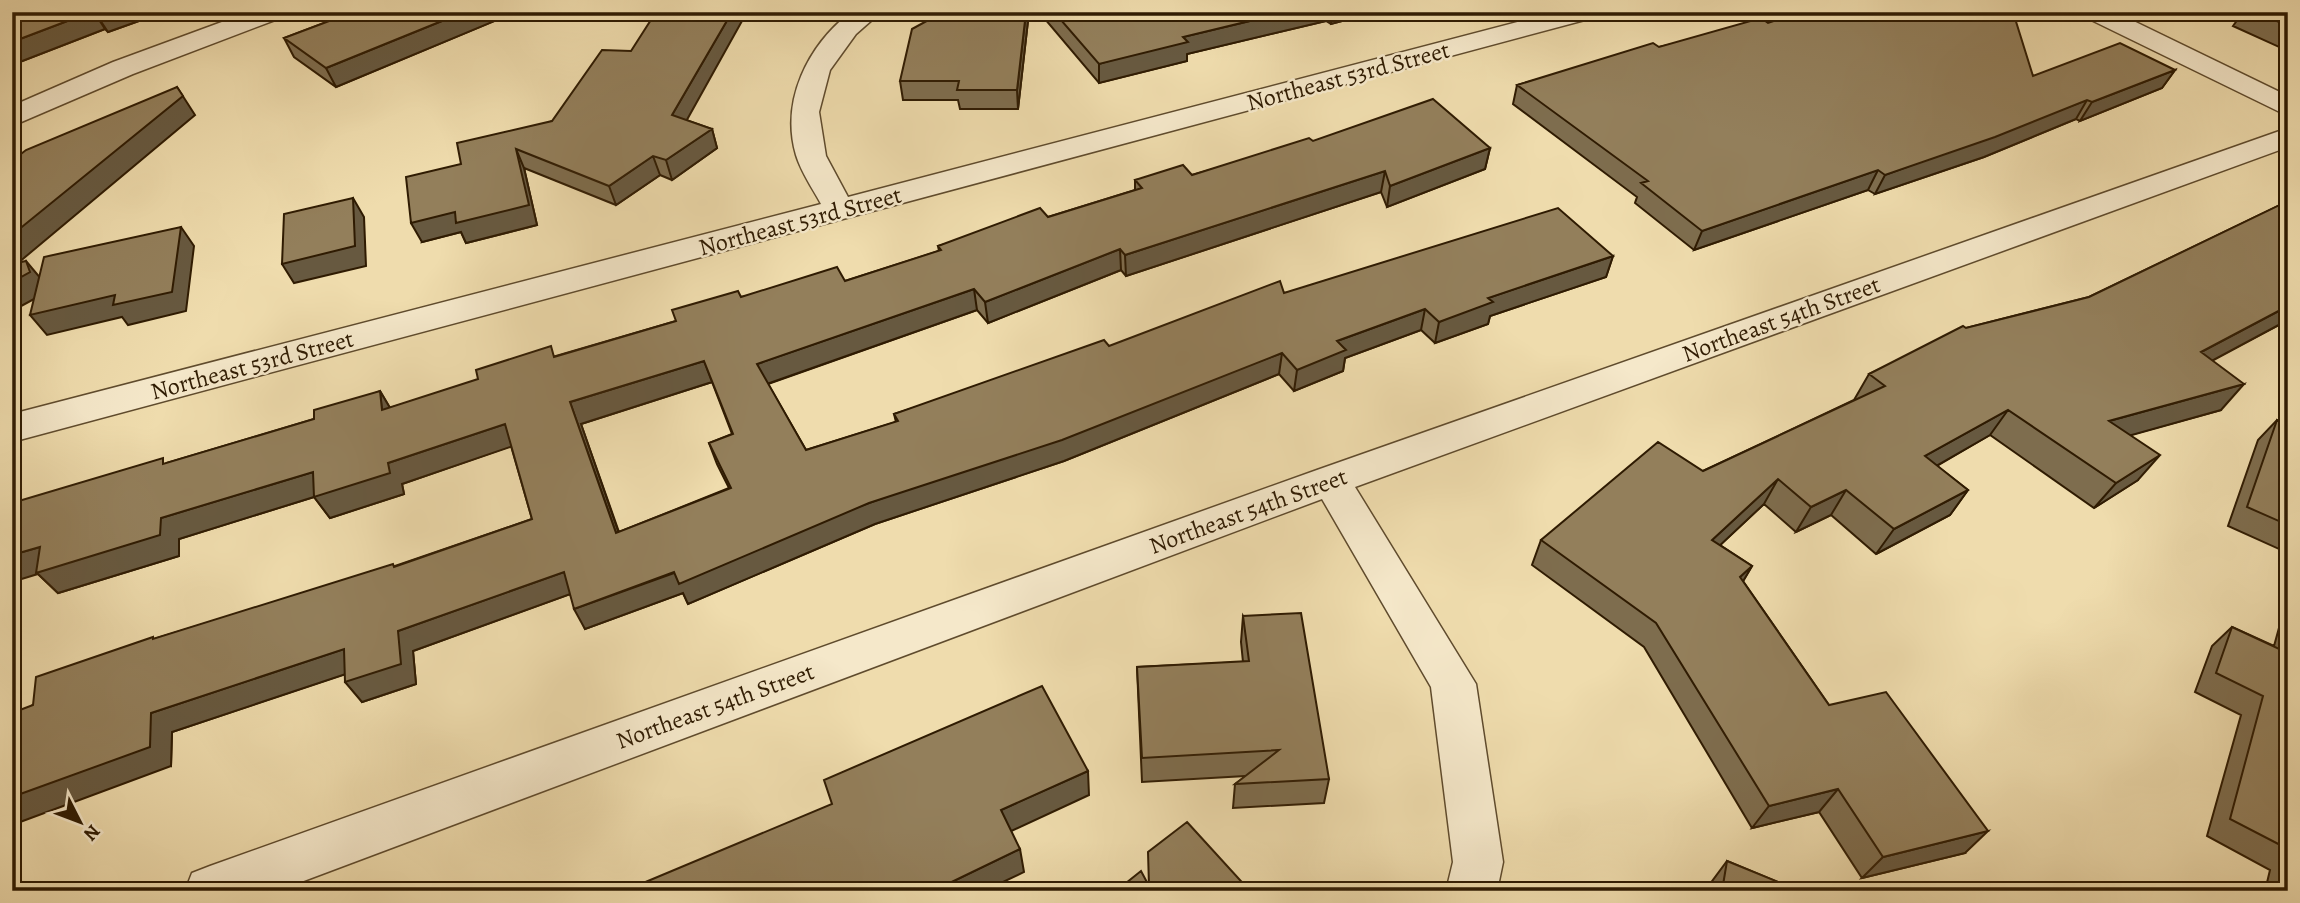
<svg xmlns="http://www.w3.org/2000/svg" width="2300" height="903" font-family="Alegreya,serif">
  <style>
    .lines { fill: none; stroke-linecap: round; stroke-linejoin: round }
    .street-casing { stroke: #5f4b2d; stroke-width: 3 }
    .street { fill: #f5e8ca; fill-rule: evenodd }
    .wall { fill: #7e6d4e; stroke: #2f1b02; stroke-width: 2; fill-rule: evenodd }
    .shaded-wall { fill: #675940; stroke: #2f1b02; stroke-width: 2 }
    .building { fill: #937f5b; stroke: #2f1b02; stroke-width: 2; fill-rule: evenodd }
    .labels { text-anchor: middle; stroke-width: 5; stroke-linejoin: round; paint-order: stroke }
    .street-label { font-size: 24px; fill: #2f1b02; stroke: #f5e8ca }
  </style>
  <rect width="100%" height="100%" fill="#efdcad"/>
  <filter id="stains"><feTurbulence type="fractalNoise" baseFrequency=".00286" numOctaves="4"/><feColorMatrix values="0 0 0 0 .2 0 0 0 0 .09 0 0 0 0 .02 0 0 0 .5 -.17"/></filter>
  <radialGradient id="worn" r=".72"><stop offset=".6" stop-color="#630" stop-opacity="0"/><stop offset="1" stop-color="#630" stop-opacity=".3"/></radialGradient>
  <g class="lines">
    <!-- street casing -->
    <g class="street-casing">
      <path id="street" d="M 249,12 L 287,12 L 283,17 L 133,74 L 12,126 L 12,106 L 113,62 Z
        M 851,12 L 881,12 L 856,34 L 830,70 L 819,112 L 826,156 L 848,197 L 1556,12 L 1600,12 L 1596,17 L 12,442 L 12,414 L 821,204 C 813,189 801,172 796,155 C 780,101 808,45 851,12 Z
        M 2081,12 L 2115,12 L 2288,96 L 2288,116 L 2085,17 Z
        M 2288,128 L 2288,147 L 1355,487 L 1476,684 L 1503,862 L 1497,891 L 1446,891 L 1453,862 L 1431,687 L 1322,499 L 277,891 L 185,891 L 192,873 L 210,866 L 1317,470 Z"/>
    </g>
    <!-- street -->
    <use href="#street" class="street"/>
  </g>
  <!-- wall -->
  <path class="wall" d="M 12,12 L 164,12 L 108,32 L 105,29 L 12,65 Z
    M 353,12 L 516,12 L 336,87 L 294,57 L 284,38 Z
    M 943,12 L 1029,12 L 1018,109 L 960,109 L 958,100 L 903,100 L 900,81 Z
    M 1039,12 L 1376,12 L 1331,24 L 1326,21 L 1187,54 L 1187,61 L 1099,83 Z
    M 2243,12 L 2288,12 L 2288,51 L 2233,26 Z
    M 1768,23 L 2033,76 L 2175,70 L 2162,88 L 2080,121 L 2076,119 L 1984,157 L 1875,194 L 1868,190 L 1694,250 L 1635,203 L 1637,197 L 1513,104 L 1517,85 L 1659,47 Z
    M 686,120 L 712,129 L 717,148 L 672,180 L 660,175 L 616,205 L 524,168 L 537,225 L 466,243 L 461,232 L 422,242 L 461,164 L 552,121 Z
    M 1313,141 L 1490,148 L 1485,169 L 1387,207 L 1381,192 L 1126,276 L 1121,270 L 988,323 L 977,310 L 768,384 L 806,450 L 896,422 L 894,414 L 1284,293 L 1613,256 L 1606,277 L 1490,316 L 1488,324 L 1435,343 L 1421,330 L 1345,358 L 1343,371 L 1294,391 L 1279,374 L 1064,461 L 875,524 L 688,604 L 683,593 L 585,629 L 570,594 L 413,651 L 416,684 L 362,702 L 345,674 L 172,732 L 171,766 L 33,705 L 154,639 L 395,566 L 532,519 L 511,446 L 402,484 L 404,494 L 330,518 L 314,497 L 179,539 L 179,556 L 58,593 L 38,574 L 167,463 L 314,419 L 380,391 L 390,408 L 556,356 L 676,321 L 741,297 L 845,281 L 939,251 L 938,246 L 1048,217 L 1135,190 L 1135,180 L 1192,175 ZM 712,382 L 732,434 L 709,443 L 717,464 L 729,488 L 619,532 L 581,424 Z
    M 2288,201 L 2288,320 L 2212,360 L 2221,410 L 2130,435 L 2138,480 L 2094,508 L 1990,435 L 1937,466 L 1968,490 L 1950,515 L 1876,554 L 1831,515 L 1796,532 L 1764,504 L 1720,545 L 1752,566 L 1743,581 L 1829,705 L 1965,853 L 1862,878 L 1819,812 L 1752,828 L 1644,647 L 1532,565 L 1541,540 L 1703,471 L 1854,400 L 1869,374 L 1966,328 L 2089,297 Z
    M 2277,420 L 2288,428 L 2288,553 L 2228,526 L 2258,440 Z
    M 2288,595 L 2288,891 L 2265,891 L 2270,870 L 2207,836 L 2241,715 L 2195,692 L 2212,646 L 2232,627 L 2274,646 Z
    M 1243,616 L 1329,779 L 1324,803 L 1233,808 L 1235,784 L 1246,776 L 1142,782 L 1137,667 L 1243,662 L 1241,642 Z
    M 1727,861 L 1800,891 L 1709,891 L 1710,884 Z"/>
  <!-- shaded-wall -->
  <path class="shaded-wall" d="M 91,12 L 94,12 L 105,29 L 12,65 L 12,42 Z
    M 100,12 L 164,12 L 108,32 L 96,14 Z
    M 464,12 L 516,12 L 336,87 L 326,68 Z
    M 732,12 L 747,12 L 679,134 L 672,115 Z
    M 1026,12 L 1029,12 L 1018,109 L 1017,90 Z
    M 1287,12 L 1327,12 L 1326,21 L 1187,54 L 1187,61 L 1099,83 L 1099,64 L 1183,37 Z
    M 1332,12 L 1376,12 L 1331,24 Z
    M 2175,70 L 2162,88 L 2080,121 L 2092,102 Z
    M 177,87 L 195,115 L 12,268 L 12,235 Z
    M 2087,100 L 2076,119 L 1984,157 L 1875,194 L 1885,175 Z
    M 712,129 L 717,148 L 672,180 L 666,160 Z
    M 1490,148 L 1485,169 L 1387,207 L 1390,186 Z
    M 516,149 L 524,168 L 537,225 L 466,243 L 461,232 L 422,242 L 411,223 Z
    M 653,156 L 660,175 L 616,205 L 609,186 Z
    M 1878,170 L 1868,190 L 1694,250 L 1702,231 Z
    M 1385,171 L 1381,192 L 1126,276 L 1125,255 Z
    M 353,198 L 364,217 L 366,266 L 294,283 L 282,264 Z
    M 181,227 L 194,246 L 186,311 L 128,325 L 122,317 L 47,335 L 30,315 Z
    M 1120,249 L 1121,270 L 988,323 L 985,302 Z
    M 1613,256 L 1606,277 L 1490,316 L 1488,324 L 1435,343 L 1439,322 L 1488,298 Z
    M 26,261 L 42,280 L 47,292 L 12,311 L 12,282 Z
    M 974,289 L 977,310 L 764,385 L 757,364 Z
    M 2288,306 L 2288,320 L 2180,378 L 2201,352 Z
    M 1425,309 L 1421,330 L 1345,358 L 1343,371 L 1294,391 L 1297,370 L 1337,341 Z
    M 1282,353 L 1279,374 L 1064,461 L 875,524 L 688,604 L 683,593 L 585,629 L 574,609 L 869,503 Z
    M 704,361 L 712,382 L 581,424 L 626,554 L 616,533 L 570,402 Z
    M 2244,384 L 2221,410 L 2089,447 L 2109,421 Z
    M 380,391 L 393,413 L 382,410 Z
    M 2008,410 L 1990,435 L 1908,482 L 1925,456 Z
    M 505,424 L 516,445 L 402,484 L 404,494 L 330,518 L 314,497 L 179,539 L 179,556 L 58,593 L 38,574 L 12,582 L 12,555 L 40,547 L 161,518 L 313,472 L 388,463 Z
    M 2160,455 L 2138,480 L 2094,508 L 2116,483 Z
    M 1778,479 L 1764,504 L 1699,565 L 1712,540 Z
    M 1846,490 L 1831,515 L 1796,532 L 1811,507 Z
    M 1968,490 L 1950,515 L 1876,554 L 1894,529 Z
    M 1752,566 L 1738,590 L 1740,577 Z
    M 564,572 L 576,592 L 413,651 L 416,684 L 362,702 L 345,682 L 398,631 Z
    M 344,649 L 361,669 L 172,732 L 171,766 L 12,825 L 12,797 L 151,713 Z
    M 1088,771 L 1089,795 L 1005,834 L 1001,810 Z
    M 1838,789 L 1819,812 L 1752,828 L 1769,806 Z
    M 1988,831 L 1965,853 L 1862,878 L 1883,857 Z
    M 1020,849 L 1024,872 L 984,891 L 933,891 Z"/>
  <!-- building -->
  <path class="building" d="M 12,12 L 91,12 L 12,42 Z
    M 353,12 L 464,12 L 326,68 L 284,38 Z
    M 656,12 L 732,12 L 672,115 L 712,129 L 666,160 L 653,156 L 609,186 L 516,149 L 529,205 L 456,223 L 455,212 L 411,223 L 406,177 L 461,164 L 457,143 L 552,121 L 602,50 L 631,51 Z
    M 943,12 L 1026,12 L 1017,90 L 957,90 L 959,81 L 900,81 L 912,29 Z
    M 1054,12 L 1287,12 L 1183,37 L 1188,42 L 1099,64 Z
    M 1800,12 L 2013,12 L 2033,76 L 2120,43 L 2175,70 L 2092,102 L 2087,100 L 1995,137 L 1885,175 L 1878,170 L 1702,231 L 1641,183 L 1648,181 L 1517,85 L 1653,43 L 1659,47 L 1761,18 L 1768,23 Z
    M 2256,12 L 2288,12 L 2288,26 Z
    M 177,87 L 183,96 L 12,235 L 12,161 L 26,150 Z
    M 1433,99 L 1490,148 L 1390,186 L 1385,171 L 1125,255 L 1120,249 L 985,302 L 974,289 L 757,364 L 806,450 L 898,421 L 894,414 L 1104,340 L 1109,346 L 1280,281 L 1284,293 L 1558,208 L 1613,256 L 1488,298 L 1493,302 L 1439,322 L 1425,309 L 1337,341 L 1346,350 L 1297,370 L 1282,353 L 1062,440 L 869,503 L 679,584 L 674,572 L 574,609 L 564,572 L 398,631 L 401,664 L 345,682 L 344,649 L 151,713 L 150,747 L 12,797 L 12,713 L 33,705 L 36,677 L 153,637 L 153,639 L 393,564 L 394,567 L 532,519 L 505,424 L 388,463 L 390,473 L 314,497 L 313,472 L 161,518 L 160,535 L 36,573 L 40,547 L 12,555 L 12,503 L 163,458 L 163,464 L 314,419 L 314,410 L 380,391 L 382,410 L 478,379 L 476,370 L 551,346 L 554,357 L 676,321 L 672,310 L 738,291 L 741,297 L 837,267 L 845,281 L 941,250 L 938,246 L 1040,208 L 1048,217 L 1142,188 L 1135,180 L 1183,165 L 1192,175 L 1309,138 L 1313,141 ZM 704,361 L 733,434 L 709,443 L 731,488 L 616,533 L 570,402 Z
    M 353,198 L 355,246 L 282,264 L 284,214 Z
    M 2288,201 L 2288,306 L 2201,352 L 2244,384 L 2109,421 L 2160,455 L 2116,483 L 2008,410 L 1925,456 L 1968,490 L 1894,529 L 1846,490 L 1811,507 L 1778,479 L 1712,540 L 1752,566 L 1740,577 L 1829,705 L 1886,692 L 1988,831 L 1883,857 L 1838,789 L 1769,806 L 1656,623 L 1541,540 L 1658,442 L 1703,471 L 1885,386 L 1869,374 L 1963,326 L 1966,328 L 2089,297 Z
    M 181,227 L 172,292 L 113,305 L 115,295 L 30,315 L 44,257 Z
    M 26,261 L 30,272 L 12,282 L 12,264 Z
    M 2277,420 L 2288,428 L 2288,525 L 2247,507 Z
    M 1301,613 L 1329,779 L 1235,784 L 1279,750 L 1142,758 L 1137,667 L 1249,661 L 1243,616 Z
    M 2232,627 L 2288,653 L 2288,849 L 2230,819 L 2263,696 L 2216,673 Z
    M 1042,686 L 1088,771 L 1001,810 L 1020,849 L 933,891 L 624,891 L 832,804 L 824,780 Z
    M 1187,822 L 1250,891 L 1116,891 L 1141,871 L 1149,886 L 1148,852 Z
    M 1727,861 L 1800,891 L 1722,891 Z"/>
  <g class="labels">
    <!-- street labels -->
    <g class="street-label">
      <text transform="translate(1348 76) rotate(-15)" y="8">Northeast 53rd Street</text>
      <text transform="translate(800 221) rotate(-15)" y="8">Northeast 53rd Street</text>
      <text transform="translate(1781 319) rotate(-20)" y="8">Northeast 54th Street</text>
      <text transform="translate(252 365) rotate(-15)" y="8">Northeast 53rd Street</text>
      <text transform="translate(1248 511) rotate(-20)" y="8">Northeast 54th Street</text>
      <text transform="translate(715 706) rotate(-20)" y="8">Northeast 54th Street</text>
    </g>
  </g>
  <!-- margin -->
  <rect width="2300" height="903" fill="none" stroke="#efdcad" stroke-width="42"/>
  <rect x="14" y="14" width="2272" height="875" fill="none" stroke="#2f1b02" stroke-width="3.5"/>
  <rect x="21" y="21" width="2258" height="861" fill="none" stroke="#2f1b02" stroke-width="2"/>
  <!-- north arrow -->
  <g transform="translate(80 822) rotate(132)" stroke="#f5e8ca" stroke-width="5" paint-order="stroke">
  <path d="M0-5L12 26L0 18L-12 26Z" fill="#2f1b02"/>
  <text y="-10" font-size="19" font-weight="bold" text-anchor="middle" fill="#2f1b02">N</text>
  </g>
  <rect width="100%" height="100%" filter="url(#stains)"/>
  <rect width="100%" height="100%" fill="url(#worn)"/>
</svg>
